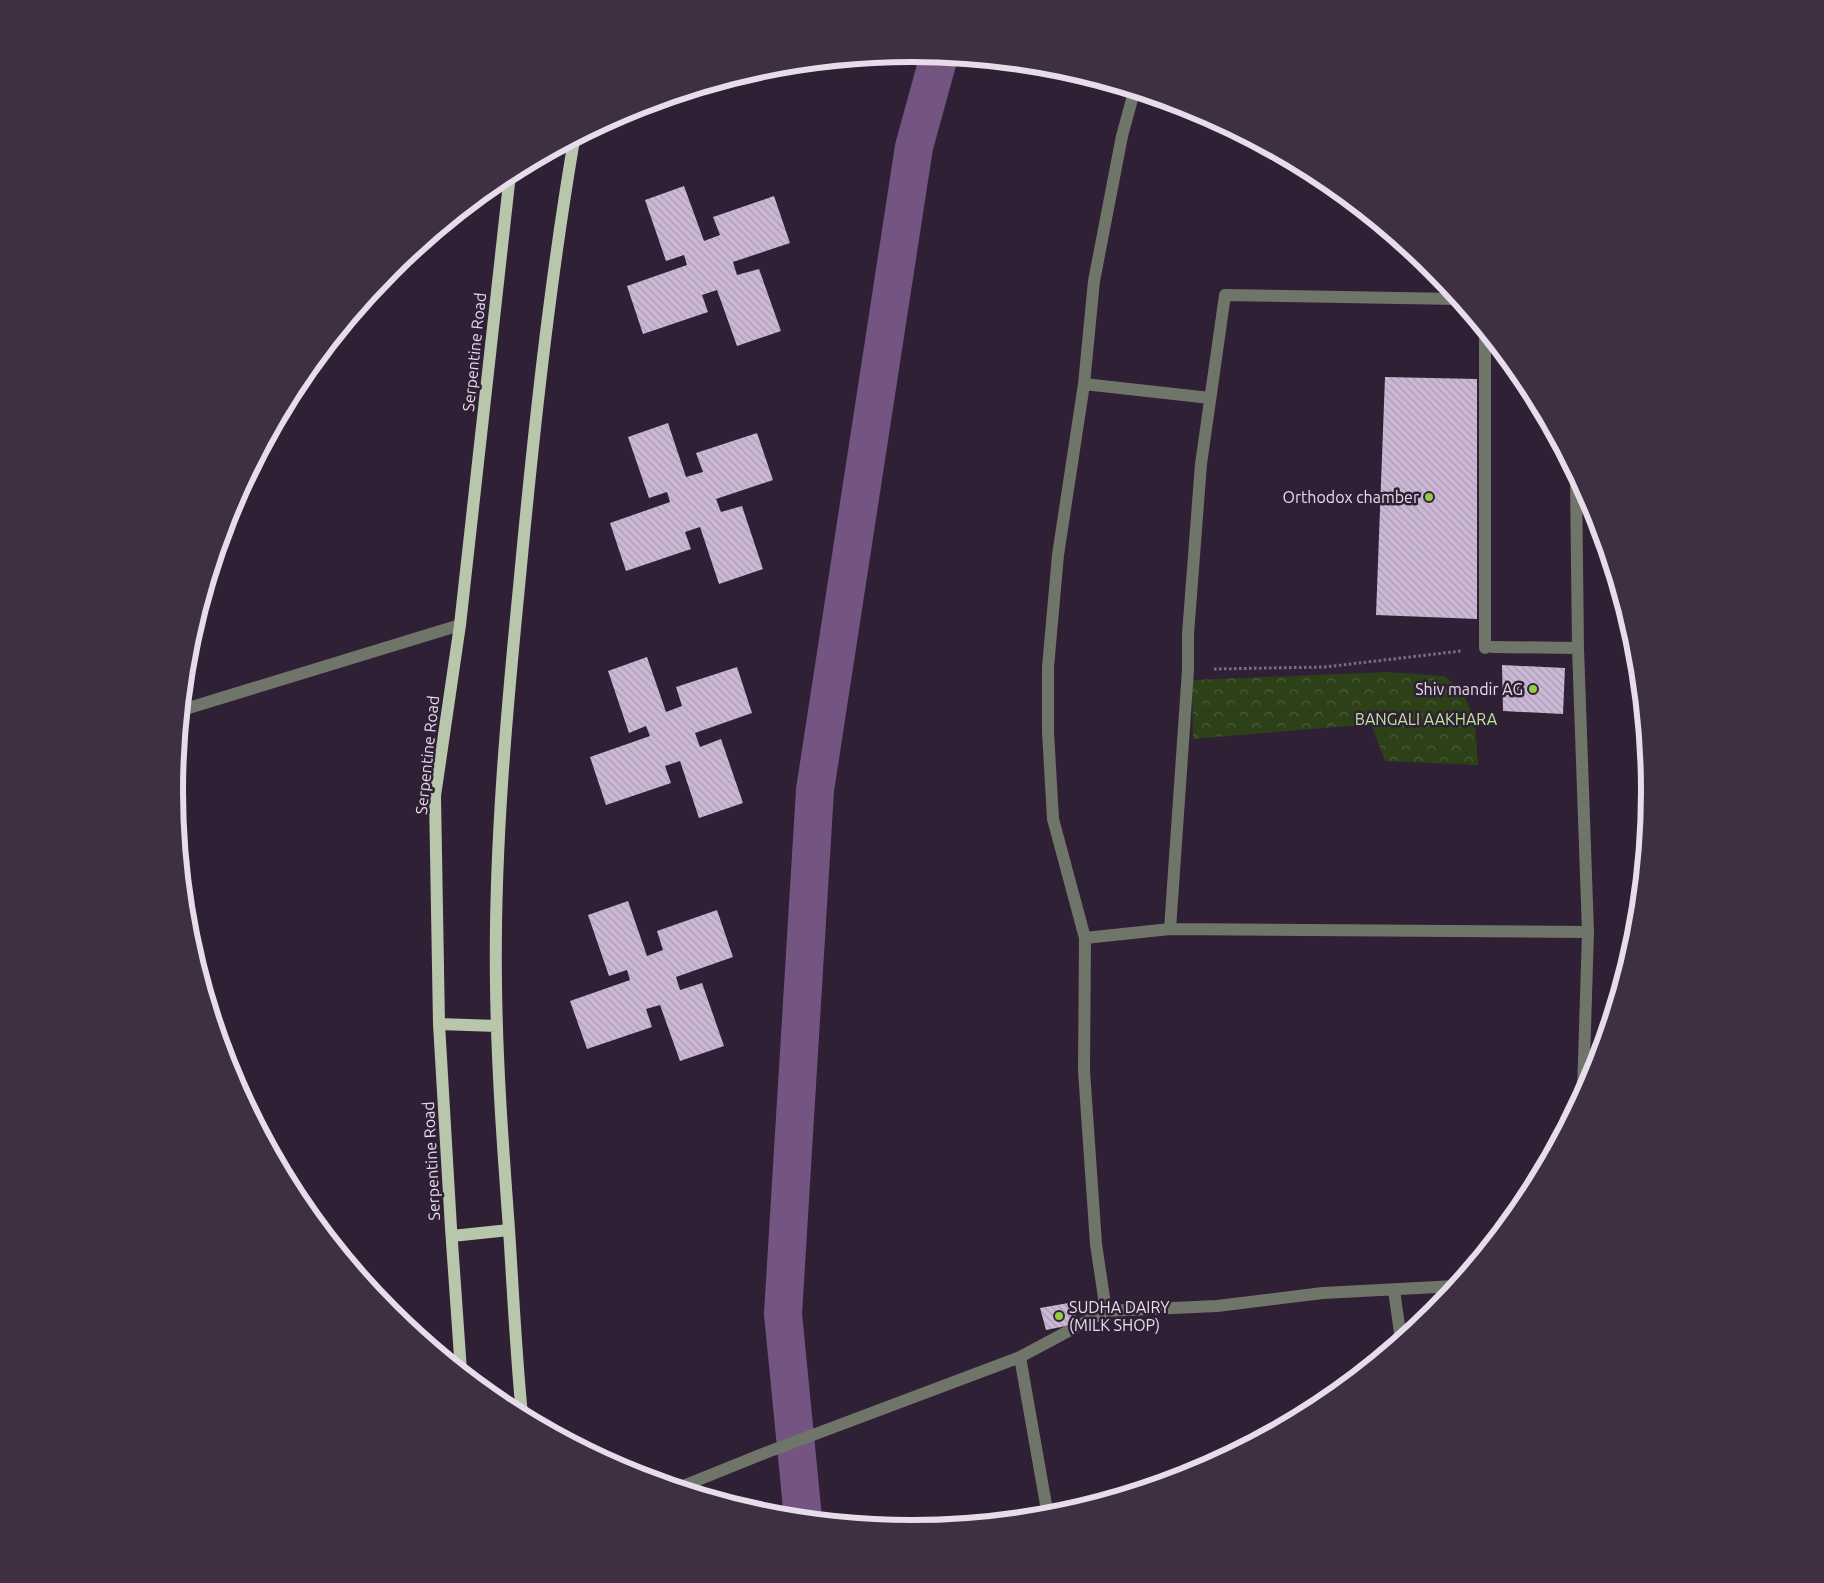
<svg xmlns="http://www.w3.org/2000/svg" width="1824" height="1583" font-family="Ubuntu,sans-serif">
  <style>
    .park { fill: url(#park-crowns) }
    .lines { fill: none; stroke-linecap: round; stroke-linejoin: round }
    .canal { stroke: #745582; stroke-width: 38 }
    .building { fill: url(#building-back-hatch) }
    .path { stroke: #7b6e80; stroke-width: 3; stroke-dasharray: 2.5 2.5; stroke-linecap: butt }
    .minor { stroke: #6f7569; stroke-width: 12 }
    .major { stroke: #b8c6ac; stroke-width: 12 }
    .poi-dot { fill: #8fcd42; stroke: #2f2035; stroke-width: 2 }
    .labels { text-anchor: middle; stroke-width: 5; stroke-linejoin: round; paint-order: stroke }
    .street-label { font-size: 16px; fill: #e6dcea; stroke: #2f2035 }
    .poi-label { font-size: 16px; fill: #e6dcea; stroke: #2f2035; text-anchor: end }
    .park-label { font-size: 16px; fill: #bee698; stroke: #2f2035 }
    .rim { fill: none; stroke: #e6dcea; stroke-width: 6 }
  </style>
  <defs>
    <pattern id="park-crowns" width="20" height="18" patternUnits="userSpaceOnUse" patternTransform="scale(1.25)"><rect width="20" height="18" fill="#2d4118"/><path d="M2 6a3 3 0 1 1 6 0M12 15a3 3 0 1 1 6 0" fill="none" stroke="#4b5c3a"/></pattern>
    <pattern id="building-back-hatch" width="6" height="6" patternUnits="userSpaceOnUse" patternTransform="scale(1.25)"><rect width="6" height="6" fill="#ccb8d5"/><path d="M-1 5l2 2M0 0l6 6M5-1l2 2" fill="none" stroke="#aa9ab1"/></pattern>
  </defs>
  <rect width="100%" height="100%" fill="#2f2035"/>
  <!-- park -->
  <path class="park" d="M 1387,672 L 1444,676 L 1463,692 L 1475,722 L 1478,765 L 1385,761 L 1371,724 L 1193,739 L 1192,680 Z"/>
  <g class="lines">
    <!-- canal -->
    <path class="canal" d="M 803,1518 L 783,1314 L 815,790 L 914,147 L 939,56"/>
  </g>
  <!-- building -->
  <path class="building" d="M 684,186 L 704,241 L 720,235 L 713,217 L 774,196 L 790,243 L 733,262 L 737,275 L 759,269 L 781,331 L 737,346 L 717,290 L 702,295 L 708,312 L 643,334 L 627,286 L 687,265 L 684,255 L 666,261 L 645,200 Z
    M 1385,377 L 1477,379 L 1477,619 L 1376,615 Z
    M 668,423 L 686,477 L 703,472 L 696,453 L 757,433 L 773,480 L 716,499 L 721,512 L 742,506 L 763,569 L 719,584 L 700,527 L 685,532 L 691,549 L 626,571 L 610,523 L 670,502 L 667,492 L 649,498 L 628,437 Z
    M 647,657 L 666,712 L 682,706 L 676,687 L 737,667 L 752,713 L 695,733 L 700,747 L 721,739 L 743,803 L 699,818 L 680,761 L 665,766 L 671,783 L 606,805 L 590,757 L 650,736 L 646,726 L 629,733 L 608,671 Z
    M 1502,665 L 1565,668 L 1563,714 L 1503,711 Z
    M 628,901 L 647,956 L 663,950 L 657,931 L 717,910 L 733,957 L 676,977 L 680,990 L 702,983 L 724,1046 L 680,1061 L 660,1005 L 646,1009 L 652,1027 L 587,1049 L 570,1001 L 630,980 L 627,970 L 609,976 L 588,915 Z
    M 1074,1302 L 1076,1324 L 1046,1330 L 1040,1308 Z"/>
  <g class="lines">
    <!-- path -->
    <path class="path" d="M 1214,669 L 1325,667 L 1461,651"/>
    <!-- minor -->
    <path class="minor" d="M 1084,384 L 1210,398
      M 1576,477 L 1578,648 L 1588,932 L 1583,1093
      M 1492,647 L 1578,648
      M 1485,648 L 1485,333
      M 182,710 L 460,625
      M 1170,929 L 1188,670 L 1188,634 L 1201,464 L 1225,295 L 1457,299 L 1474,320
      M 1085,938 L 1170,929 L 1588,932
      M 1394,1290 L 1401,1340
      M 1106,1311 L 1096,1244 L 1084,1071 L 1085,938 L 1053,819 L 1048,732 L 1048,667 L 1058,555 L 1084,384 L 1094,281 L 1122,136 L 1134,92
      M 1020,1357 L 1048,1516
      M 678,1488 L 765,1453 L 1020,1357 L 1106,1311 L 1217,1306 L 1323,1293 L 1456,1286"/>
    <!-- major -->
    <path class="major" d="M 439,1024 L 497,1026
      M 452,1236 L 509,1230
      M 461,1371 L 451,1228 L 439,1024 L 435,796 L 460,625 L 510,174
      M 522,1415 C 516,1354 513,1291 509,1229 C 503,1148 497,1067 496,985 C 494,852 506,719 519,587 C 533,438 549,287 574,140"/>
  </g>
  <!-- markers -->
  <g class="poi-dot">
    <circle cx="1429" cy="497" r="5"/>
    <circle cx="1533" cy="689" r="5"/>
    <circle cx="1059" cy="1316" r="5"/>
  </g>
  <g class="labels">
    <!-- street labels -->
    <g class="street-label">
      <text transform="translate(474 352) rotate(-84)" y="6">Serpentine Road</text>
      <text transform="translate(427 755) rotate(-84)" y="6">Serpentine Road</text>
      <text transform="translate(431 1161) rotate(-93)" y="6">Serpentine Road</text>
    </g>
    <!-- poi labels -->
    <g class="poi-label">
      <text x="1419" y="503">Orthodox chamber</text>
      <text x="1523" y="695">Shiv mandir AG</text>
      <text x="1069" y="1313" text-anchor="start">SUDHA DAIRY<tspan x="1069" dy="18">(MILK SHOP)</tspan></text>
    </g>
    <!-- park labels -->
    <g class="park-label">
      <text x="1426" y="725">BANGALI AAKHARA</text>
    </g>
  </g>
  <!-- crop -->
  <path d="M0 0H1824V1583H0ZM183 791a729 729 0 1 1 1458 0a729 729 0 1 1-1458 0Z" fill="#3e2f43" fill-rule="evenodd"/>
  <path class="rim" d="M183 791a729 729 0 1 1 1458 0a729 729 0 1 1-1458 0Z"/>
</svg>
